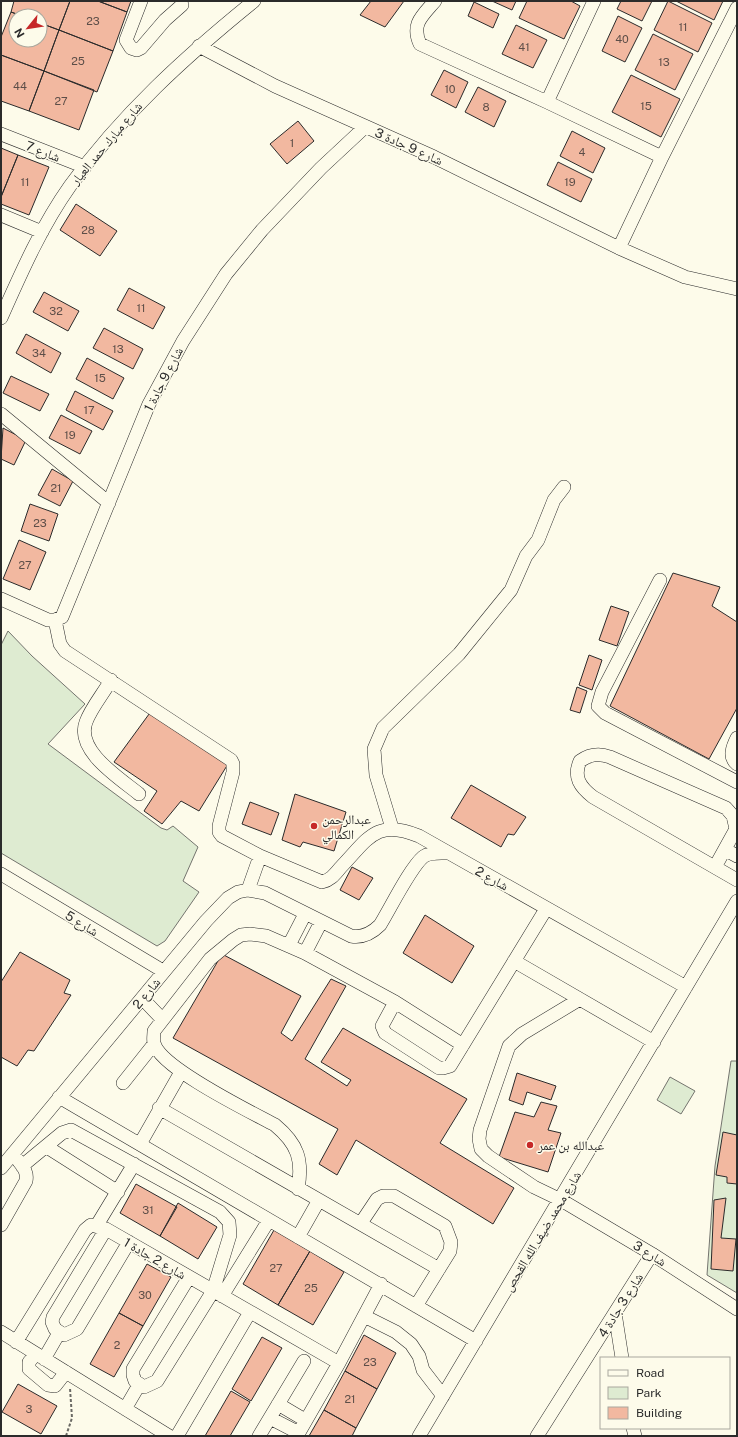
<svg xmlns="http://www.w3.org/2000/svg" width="738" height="1437" font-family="'Public Sans','Noto Naskh Arabic',sans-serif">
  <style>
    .green { fill: #deebd1; stroke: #74746e }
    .building { fill: #f2b8a0; stroke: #2b2b2b }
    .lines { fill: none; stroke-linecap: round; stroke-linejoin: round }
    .minor-casing { stroke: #2b2b2b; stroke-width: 14 }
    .path { stroke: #6a6964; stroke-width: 2; stroke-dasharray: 3 2; stroke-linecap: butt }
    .minor { stroke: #fdfbea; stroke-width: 13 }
    .poi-dot { fill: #c62828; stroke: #fdfbea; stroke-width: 1.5 }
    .labels { text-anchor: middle; stroke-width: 3; stroke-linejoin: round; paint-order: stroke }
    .number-label { font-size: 11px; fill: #5d4e48 }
    .street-label { font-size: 13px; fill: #2b2b2b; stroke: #fdfbea }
    .poi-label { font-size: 13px; fill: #2b2b2b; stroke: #fdfbea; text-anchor: start }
  </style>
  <rect width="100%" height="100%" fill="#fdfbea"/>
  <!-- green -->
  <path class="green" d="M 8,631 L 32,656 L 85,704 L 48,744 L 161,828 L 167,830 L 173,826 L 198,847 L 183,881 L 199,892 L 165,941 L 157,946 L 1,853 L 1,645 Z
    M 731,1061 L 737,1061 L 737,1293 L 707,1275 L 715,1166 Z
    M 670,1077 L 695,1091 L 681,1114 L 657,1100 Z"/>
  <!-- building -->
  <path class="building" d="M 14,1 L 70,1 L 59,30 L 40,23 L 40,16 L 22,16 L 11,12 Z
    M 70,1 L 98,1 L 127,12 L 113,51 L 59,30 Z
    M 98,1 L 131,1 L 127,12 Z
    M 371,1 L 404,1 L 385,27 L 360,15 Z
    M 492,1 L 516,1 L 512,10 Z
    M 527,1 L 571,1 L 580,6 L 564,39 L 519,18 Z
    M 621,1 L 652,1 L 642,21 L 617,9 Z
    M 668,1 L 712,23 L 698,52 L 654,30 Z
    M 676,1 L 723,1 L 714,20 Z
    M 474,2 L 499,14 L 493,28 L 468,16 Z
    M 11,12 L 22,16 L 16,16 L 16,40 L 40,40 L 40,23 L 59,30 L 44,71 L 1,55 L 1,37 Z
    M 618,16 L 642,28 L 625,62 L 602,51 Z
    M 516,25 L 547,40 L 533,68 L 502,54 Z
    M 59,30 L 113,51 L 97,92 L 44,71 Z
    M 653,34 L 693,54 L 675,90 L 635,70 Z
    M 1,55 L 44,71 L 29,111 L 1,101 Z
    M 444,70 L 468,82 L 456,108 L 431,95 Z
    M 44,71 L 94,90 L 79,130 L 29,111 Z
    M 631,75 L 680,99 L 661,137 L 612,112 Z
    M 478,87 L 506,101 L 494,127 L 465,112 Z
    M 298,121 L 314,141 L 287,164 L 270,144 Z
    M 572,131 L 605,148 L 593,173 L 560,156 Z
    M 1,148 L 18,155 L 1,197 Z
    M 18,155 L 49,167 L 29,215 L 1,204 L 1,197 Z
    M 558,162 L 592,179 L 581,202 L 547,185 Z
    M 76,204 L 117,231 L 100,256 L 60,230 Z
    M 129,288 L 165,307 L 153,329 L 117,310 Z
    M 44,292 L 79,311 L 68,331 L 33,312 Z
    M 104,328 L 143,349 L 133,369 L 93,348 Z
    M 26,334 L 61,353 L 51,373 L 16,353 Z
    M 87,358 L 124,378 L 113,399 L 76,379 Z
    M 11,376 L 49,394 L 40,411 L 3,393 Z
    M 75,391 L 113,411 L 103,430 L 66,410 Z
    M 61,415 L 92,431 L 80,454 L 49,438 Z
    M 3,428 L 26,440 L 14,465 L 1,459 Z
    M 52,469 L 73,481 L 60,506 L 38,495 Z
    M 30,504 L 58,514 L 49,541 L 21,531 Z
    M 19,540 L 46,552 L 30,590 L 3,579 Z
    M 673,573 L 720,587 L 712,606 L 737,622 L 737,708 L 709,759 L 610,706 Z
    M 611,606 L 629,612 L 617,646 L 599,640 Z
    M 589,655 L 602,660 L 592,690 L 579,685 Z
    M 577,687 L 587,691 L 580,713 L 570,710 Z
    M 152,710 L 228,764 L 199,811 L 181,801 L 162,824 L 144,811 L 157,791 L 114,762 Z
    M 471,785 L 526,817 L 514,835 L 508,834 L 501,847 L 451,818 Z
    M 295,794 L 346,812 L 334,851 L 303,842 L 300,847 L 282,840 Z
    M 250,802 L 279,813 L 271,835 L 242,824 Z
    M 352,867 L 373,878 L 359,900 L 340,890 Z
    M 425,915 L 474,946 L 452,983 L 403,953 Z
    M 20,952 L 70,980 L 64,993 L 71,995 L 34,1051 L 28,1050 L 17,1066 L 1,1057 L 1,982 Z
    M 222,954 L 301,996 L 281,1033 L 292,1041 L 331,979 L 346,986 L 305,1059 L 347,1086 L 351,1080 L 321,1062 L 343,1028 L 467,1099 L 440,1143 L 514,1188 L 493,1224 L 356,1140 L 337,1175 L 319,1164 L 338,1129 L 173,1038 Z
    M 517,1073 L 556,1086 L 551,1100 L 527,1092 L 523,1105 L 509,1100 Z
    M 541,1102 L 557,1106 L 548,1130 L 561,1133 L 548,1172 L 499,1157 L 515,1112 L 534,1117 Z
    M 723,1132 L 737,1135 L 737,1184 L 727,1183 L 727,1177 L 716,1175 Z
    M 136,1184 L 177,1207 L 160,1236 L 120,1213 Z
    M 726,1198 L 721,1238 L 736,1239 L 733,1271 L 711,1269 L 714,1200 Z
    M 178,1203 L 217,1227 L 198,1259 L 160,1236 Z
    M 274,1230 L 310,1251 L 278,1305 L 243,1284 Z
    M 310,1251 L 344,1272 L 313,1325 L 278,1305 Z
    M 147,1264 L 171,1277 L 143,1326 L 119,1313 Z
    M 119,1313 L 143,1326 L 114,1377 L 90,1364 Z
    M 364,1335 L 396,1353 L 377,1389 L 345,1371 Z
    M 262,1337 L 282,1348 L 251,1401 L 232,1389 Z
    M 345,1371 L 377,1389 L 356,1428 L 324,1410 Z
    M 18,1384 L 57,1406 L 41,1434 L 2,1412 Z
    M 231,1391 L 250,1402 L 230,1436 L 205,1436 Z
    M 324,1410 L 356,1428 L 352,1436 L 309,1436 Z"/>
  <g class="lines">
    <!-- minor casing -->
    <g class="minor-casing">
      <path id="minor" d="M 141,1 L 126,40 L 131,48 L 137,50 L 141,48 L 165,20 L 182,5
        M 435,1 C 422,16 411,24 420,44 L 547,102 L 662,157
        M 199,46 L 275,86 L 434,157 L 619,248 L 685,277 L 737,289
        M 547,102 L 594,1
        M 1,134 L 85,167
        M 1,215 L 42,232
        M 619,248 L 662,157 L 737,8
        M 1,318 C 21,273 41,227 70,186 C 121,115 186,56 254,1
        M 1,414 L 109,503
        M 660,580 L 602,692 L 598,706 L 605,713 L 737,782
        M 1,599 L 48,620 L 55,620 L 62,617 L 149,404 L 183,341 L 226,274 L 262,230 L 321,168 L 365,127
        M 55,620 L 60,644 L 65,651 L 231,760 L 233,764 L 233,772 L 219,826 L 219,832 L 222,836 L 260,856 L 322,882 C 331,880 335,874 341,867 C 368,839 376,818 419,836 L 686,987
        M 111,680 C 103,694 91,708 86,722 C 75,751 121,779 139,794
        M 737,738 C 733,746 728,757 737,764
        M 392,828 L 376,775 L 374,749 L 383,728 L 459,654 L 511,590 L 526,556 L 538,540 L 554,500 L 564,487
        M 726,850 L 737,856
        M 715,867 L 736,829 L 733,816 L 726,808 L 610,757 C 599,753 590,754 580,761 C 573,777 580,787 593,797 L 737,880
        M 1,874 L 163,971
        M 248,890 L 260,856
        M 289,945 L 305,914
        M 305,953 L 321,922
        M 514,961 L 654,1042
        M 142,998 L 162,1019
        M 580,999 L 522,1034 L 509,1046 L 480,1130 L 479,1139 L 481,1149 L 488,1156 L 534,1187 L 561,1200 L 652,1254 L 737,1309
        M 395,1002 L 382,1026 L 385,1033 L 439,1068 L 443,1068 L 450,1066 L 546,909
        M 123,1083 L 154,1044
        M 59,1097 L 476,1341
        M 159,1108 L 439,1269
        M 140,1144 L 181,1072
        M 47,1147 L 118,1192
        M 22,1166 L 62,1133 L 71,1130 L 220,1212 L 229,1222 L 230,1235 L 213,1291 L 157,1381 L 144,1387 L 135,1381 L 133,1375 L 133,1369 L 189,1277
        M 1,1168 L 206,921 L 228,898 L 238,892 L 248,890 L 265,893 L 351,936 C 362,938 372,933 380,925 C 390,909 410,868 423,857 C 429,852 439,853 447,853
        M 298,1189 C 303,1160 298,1144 275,1125 C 251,1112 160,1068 154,1043 C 153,1040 154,1035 154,1031 L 210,959 L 233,940 L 241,935 L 250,934 L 266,936 L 305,953 L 395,1002 L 463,1045
        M 361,1223 L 377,1199 L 383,1196 L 394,1196 L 445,1226 L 451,1242 L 450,1251 L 416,1306
        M 1,1225 L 26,1181 C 28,1171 22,1166 17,1159
        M 97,1225 L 134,1164
        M 106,1229 L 53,1317 L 52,1322 L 55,1329 L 64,1335 L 77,1329 L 129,1242
        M 298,1237 L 319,1200
        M 222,1296 L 269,1220
        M 615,1313 L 622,1358
        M 364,1316 L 396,1332 L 411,1344 L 419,1356 L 423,1370 L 443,1396
        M 1,1332 L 169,1436
        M 16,1342 L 85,1230 L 91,1225 L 106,1229 L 339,1363
        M 36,1354 L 29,1362 L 29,1369 L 48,1385 L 55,1386 L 66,1372
        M 44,1359 L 59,1333
        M 278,1404 L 305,1420
        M 125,1409 L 139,1385
        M 270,1418 L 299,1433
        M 633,1428 L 635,1436
        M 177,1436 L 250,1312
        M 259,1436 L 304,1361
        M 297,1436 L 339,1363 L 381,1284
        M 419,1436 L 737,901
        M 537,1436 L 652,1254"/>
    </g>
    <!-- path -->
    <path class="path" d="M 66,1436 L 72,1418 L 70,1388"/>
    <!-- minor -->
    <use href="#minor" class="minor"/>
  </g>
  <!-- markers -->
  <g class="poi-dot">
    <circle cx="314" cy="826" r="4"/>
    <circle cx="530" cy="1145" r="4"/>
  </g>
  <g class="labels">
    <!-- number labels -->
    <g class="number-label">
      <text x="93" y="25">23</text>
      <text x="683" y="31">11</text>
      <text x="622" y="43">40</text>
      <text x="524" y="51">41</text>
      <text x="78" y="65">25</text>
      <text x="664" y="66">13</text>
      <text x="20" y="90">44</text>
      <text x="450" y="93">10</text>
      <text x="61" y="105">27</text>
      <text x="646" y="110">15</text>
      <text x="486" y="111">8</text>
      <text x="292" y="147">1</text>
      <text x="582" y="156">4</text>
      <text x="25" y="186">11</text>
      <text x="570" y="186">19</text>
      <text x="88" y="234">28</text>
      <text x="141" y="312">11</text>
      <text x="56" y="315">32</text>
      <text x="118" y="353">13</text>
      <text x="39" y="357">34</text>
      <text x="100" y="382">15</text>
      <text x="89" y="414">17</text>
      <text x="70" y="439">19</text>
      <text x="56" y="492">21</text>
      <text x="40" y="527">23</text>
      <text x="25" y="569">27</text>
      <text x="148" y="1214">31</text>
      <text x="276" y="1272">27</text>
      <text x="311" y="1292">25</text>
      <text x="145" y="1299">30</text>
      <text x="117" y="1349">2</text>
      <text x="370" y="1366">23</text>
      <text x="350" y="1403">21</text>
      <text x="29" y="1413">3</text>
    </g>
    <!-- street labels -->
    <g class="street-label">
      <text transform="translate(106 143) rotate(-50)" y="5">شارع مبارك حمد العيار</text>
      <text transform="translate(409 146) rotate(24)" y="5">شارع 9 جادة 3</text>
      <text transform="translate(43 151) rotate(21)" y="5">شارع 7</text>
      <text transform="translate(163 379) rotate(-63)" y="5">شارع 9 جادة 1</text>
      <text transform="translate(492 878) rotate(29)" y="5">شارع 2</text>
      <text transform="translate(82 923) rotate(31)" y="5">شارع 5</text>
      <text transform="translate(146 993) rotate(-51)" y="5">شارع 2</text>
      <text transform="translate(542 1231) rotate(-59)" y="5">شارع محمد ضيف الله القحص</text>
      <text transform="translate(650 1253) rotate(32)" y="5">شارع 3</text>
      <text transform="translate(155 1258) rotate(30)" y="5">شارع 2 جادة 1</text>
      <text transform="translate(620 1305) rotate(-58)" y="5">شارع 3 جادة 4</text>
    </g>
    <!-- poi labels -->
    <g class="poi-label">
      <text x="322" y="824">عبدالرحمن<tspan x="322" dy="15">الكمالي</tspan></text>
      <text x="538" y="1150">عبدالله بن عمر</text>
    </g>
  </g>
  <!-- border -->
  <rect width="738" height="1437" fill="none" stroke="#2b2b2b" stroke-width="4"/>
  <!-- legend -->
  <rect x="600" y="1357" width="130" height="72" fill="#fdfbea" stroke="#a9a89e"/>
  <rect x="608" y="1370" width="20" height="6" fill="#fdfbea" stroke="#a9a89e"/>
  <text x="636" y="1377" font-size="12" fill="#2b2b2b">Road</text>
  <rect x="608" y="1387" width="20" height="12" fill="#deebd1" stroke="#a9a89e"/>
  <text x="636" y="1397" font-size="12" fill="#2b2b2b">Park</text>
  <rect x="608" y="1407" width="20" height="12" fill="#f2b8a0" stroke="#a9a89e"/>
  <text x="636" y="1417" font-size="12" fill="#2b2b2b">Building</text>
  <!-- north arrow -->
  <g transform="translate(28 28) rotate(240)"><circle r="19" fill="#fdfbea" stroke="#a9a89e"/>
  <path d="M0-3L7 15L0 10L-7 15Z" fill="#c62828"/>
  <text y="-6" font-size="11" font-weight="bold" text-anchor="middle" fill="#2b2b2b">N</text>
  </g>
</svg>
